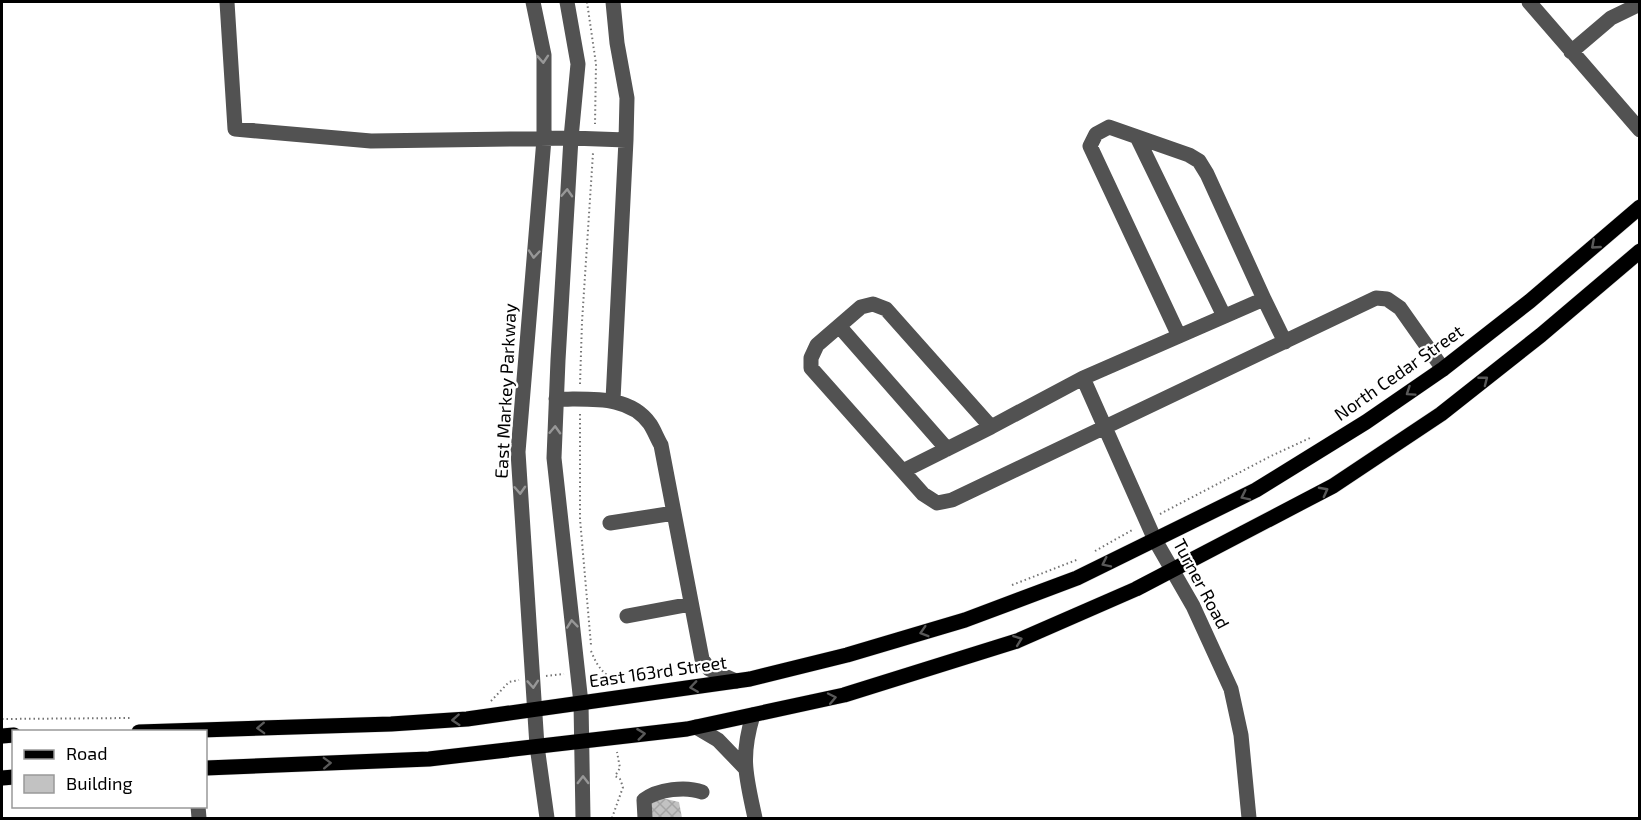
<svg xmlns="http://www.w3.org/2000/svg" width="1641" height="820" font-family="'Exo 2',sans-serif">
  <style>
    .building { fill: url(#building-cross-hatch) }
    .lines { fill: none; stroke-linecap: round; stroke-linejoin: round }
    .major-casing { stroke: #dbdbdb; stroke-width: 16 }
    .path { stroke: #747474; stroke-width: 2; stroke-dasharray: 1.5 3; stroke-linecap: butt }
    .minor { stroke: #525252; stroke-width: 15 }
    .major { stroke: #000; stroke-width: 15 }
    .oneway { stroke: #979797 }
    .oneway2 { stroke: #595959 }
    .labels { text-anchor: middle; stroke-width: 4.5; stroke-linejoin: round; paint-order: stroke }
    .street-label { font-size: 18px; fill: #000; stroke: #fff }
  </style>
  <defs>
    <pattern id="building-cross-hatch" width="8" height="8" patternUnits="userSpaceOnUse" patternTransform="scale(1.5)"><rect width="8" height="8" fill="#c2c2c2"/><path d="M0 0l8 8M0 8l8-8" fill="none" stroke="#a5a5a5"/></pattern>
  </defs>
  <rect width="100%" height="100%" fill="#fff"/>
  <!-- building -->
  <path class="building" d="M 662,798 L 679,802 L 682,818 L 650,818 L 647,806 Z"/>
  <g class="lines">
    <!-- major casing -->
    <g class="major-casing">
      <path id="major" d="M 139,732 L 391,724 L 467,719 L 750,679 L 847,655 L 965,620 L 1077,578 L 1256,490 L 1366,422 L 1443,369 L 1530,301 L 1640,207
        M 2,736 L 14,735
        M 206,768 L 429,759 L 687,729 L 844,695 L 1017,641 L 1136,589 L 1333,486 L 1441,414 L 1541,335 L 1640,251
        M 2,778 L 14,777"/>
    </g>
    <!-- path -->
    <path class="path" d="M 587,2 L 596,64 L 595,124
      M 580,384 L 582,322 L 593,153
      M 580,414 L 580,519 L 591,645
      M 1160,514 L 1271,456 L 1310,438
      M 1095,551 L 1134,529
      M 1012,585 L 1079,559
      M 591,651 C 597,666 604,677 621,682
      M 546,676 L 564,674
      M 491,701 L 509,682 L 519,680
      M 2,719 L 132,718
      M 612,818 L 623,787 L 620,779 L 615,776 L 620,768 L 617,752"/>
    <!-- minor -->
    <path class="minor" d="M 227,2 L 235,129 L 371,141 L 571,138 L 626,140 L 613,400
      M 533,2 L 544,55 L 544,139 L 518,452 L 537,746 L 547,818
      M 567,2 L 578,64 L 571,138 L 558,360 L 554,458 L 581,703 L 583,818
      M 613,2 L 617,43 L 627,98 L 626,140
      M 1529,2 L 1640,130
      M 1571,52 L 1611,18 L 1640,4
      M 1137,137 L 1224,316
      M 839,326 L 947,449
      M 1179,336 L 1090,146 L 1096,134 L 1109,127 L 1189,155 L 1199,161 L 1207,174 L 1264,299
      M 1285,342 L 1264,299 L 1083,378 L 991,427 L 886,309 L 873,304 L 861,307 L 817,345 L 811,358 L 811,368 L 923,494 L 937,503 L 952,500 L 1376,298 L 1387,299 L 1400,308 L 1443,369
      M 1083,378 L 1155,540 L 1193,606 L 1231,689 L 1241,735 L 1249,818
      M 556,399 C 589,400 629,394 650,424 C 654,430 657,438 661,445 L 702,659 L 709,669 L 736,681
      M 903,471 L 991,427
      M 610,523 L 674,513
      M 627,616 L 691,604
      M 753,715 C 740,758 746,776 755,818
      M 696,727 L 718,740 L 744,767
      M 198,806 L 199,818
      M 645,818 L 644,800 C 658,789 686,786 702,792"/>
    <!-- major -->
    <use href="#major" class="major"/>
  </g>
  <!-- one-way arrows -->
  <defs><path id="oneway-chevron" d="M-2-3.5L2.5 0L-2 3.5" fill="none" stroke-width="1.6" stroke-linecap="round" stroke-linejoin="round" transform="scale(1.5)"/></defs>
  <g class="oneway">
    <use href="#oneway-chevron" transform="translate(543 59) rotate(86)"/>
    <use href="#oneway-chevron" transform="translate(567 193) rotate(-87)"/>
    <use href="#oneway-chevron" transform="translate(534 254) rotate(95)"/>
    <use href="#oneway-chevron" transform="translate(555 430) rotate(-88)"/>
    <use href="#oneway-chevron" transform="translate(520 490) rotate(87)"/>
    <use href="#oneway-chevron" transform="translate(572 624) rotate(-96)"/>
    <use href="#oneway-chevron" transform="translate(533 684) rotate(86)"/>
    <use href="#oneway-chevron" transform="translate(583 780) rotate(-90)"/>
  </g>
  <g class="oneway2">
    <use href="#oneway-chevron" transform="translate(1595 245) rotate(139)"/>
    <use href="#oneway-chevron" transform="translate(1484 380) rotate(-38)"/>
    <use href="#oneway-chevron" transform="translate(1410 392) rotate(146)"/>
    <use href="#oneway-chevron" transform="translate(1324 491) rotate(-28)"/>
    <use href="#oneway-chevron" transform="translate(1245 496) rotate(154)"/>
    <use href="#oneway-chevron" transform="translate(1106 563) rotate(154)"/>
    <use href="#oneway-chevron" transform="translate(924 632) rotate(163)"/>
    <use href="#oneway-chevron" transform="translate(1018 640) rotate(-21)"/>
    <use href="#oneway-chevron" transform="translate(694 687) rotate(172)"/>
    <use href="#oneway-chevron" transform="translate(832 698) rotate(-12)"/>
    <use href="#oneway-chevron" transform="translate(456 720) rotate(176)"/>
    <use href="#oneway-chevron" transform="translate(261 728) rotate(178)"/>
    <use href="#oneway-chevron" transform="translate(641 734) rotate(-7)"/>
    <use href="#oneway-chevron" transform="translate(327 763) rotate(-2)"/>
  </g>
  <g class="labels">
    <!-- street labels -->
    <g class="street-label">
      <text transform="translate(1399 373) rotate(-35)" y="6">North Cedar Street</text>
      <text transform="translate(506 391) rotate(-87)" y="6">East Markey Parkway</text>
      <text transform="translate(1201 584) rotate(62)" y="6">Turner Road</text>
      <text transform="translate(658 672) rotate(-8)" y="6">East 163rd Street</text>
    </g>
  </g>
  <!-- border -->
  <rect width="1641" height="820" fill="none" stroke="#000000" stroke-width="6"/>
  <!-- legend -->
  <rect x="12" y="730" width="195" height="78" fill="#ffffff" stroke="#999999" stroke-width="1.5"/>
  <rect x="24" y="750" width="30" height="9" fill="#000000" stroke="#999999" stroke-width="1.5"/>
  <text x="66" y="760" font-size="18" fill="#000000">Road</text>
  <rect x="24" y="775" width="30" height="18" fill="#c2c2c2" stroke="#999999" stroke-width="1.5"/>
  <text x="66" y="790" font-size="18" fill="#000000">Building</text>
</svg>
